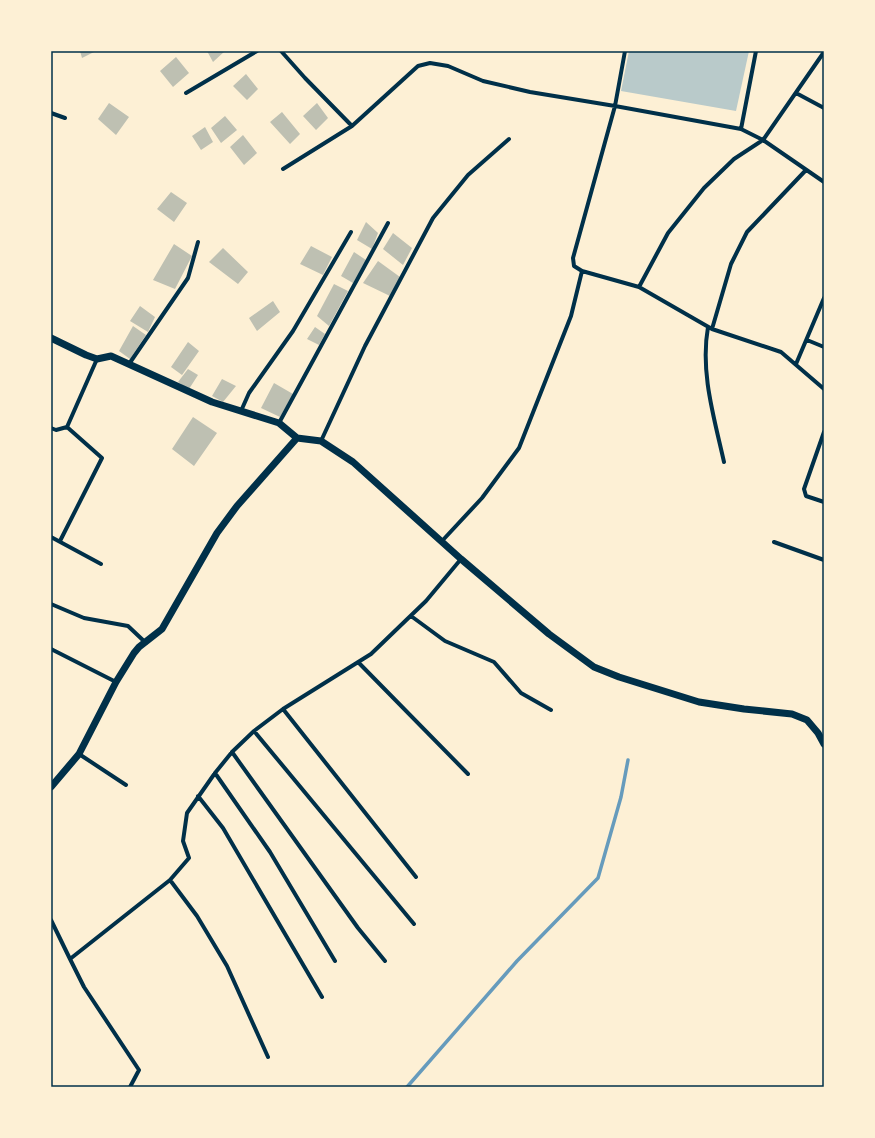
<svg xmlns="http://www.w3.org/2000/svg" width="875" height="1138" font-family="'DM Sans',sans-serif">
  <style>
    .green { fill: #b9caca }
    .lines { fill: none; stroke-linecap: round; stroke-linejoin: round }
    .stream { stroke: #669bbc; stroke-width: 3.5 }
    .building { fill: #bec0b2 }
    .minor { stroke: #003049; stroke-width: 4 }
    .tertiary { stroke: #003049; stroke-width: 7 }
    .neatline { fill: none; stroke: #003049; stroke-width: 1.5 }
  </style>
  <rect width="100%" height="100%" fill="#fdf0d5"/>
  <!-- green -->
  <path class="green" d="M 629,51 L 749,51 L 736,111 L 621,91 Z"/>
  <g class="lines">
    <!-- stream -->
    <path class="stream" d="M 407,1087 L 517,961 L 598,878 L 621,797 L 628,760"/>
  </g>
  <!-- building -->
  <path class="building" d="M 80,51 L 96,51 L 82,58 Z
    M 207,51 L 225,51 L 213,62 Z
    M 176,57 L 189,73 L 173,87 L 160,71 Z
    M 246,74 L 258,89 L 247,100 L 233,86 Z
    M 109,103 L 129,117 L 116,135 L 98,119 Z
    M 317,103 L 328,118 L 316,130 L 303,116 Z
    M 282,112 L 300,134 L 290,144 L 270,122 Z
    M 225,116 L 237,130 L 221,143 L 211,128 Z
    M 205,127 L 213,142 L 201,150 L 192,136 Z
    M 243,135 L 257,153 L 244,165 L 230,147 Z
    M 171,192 L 187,203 L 174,222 L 157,209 Z
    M 366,222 L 378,233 L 372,249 L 357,240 Z
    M 393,233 L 412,248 L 403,265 L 383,249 Z
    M 174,244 L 192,256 L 175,289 L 153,280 Z
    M 311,246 L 332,257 L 323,275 L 300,264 Z
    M 223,248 L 248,272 L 238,284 L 209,262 Z
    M 354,252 L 366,260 L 353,283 L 341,276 Z
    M 378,261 L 400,277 L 390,296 L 363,283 Z
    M 334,284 L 348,291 L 329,326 L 317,316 Z
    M 273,301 L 280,312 L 257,331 L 249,318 Z
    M 140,306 L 155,317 L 148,332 L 130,321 Z
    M 133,326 L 146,335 L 130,359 L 119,351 Z
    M 315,327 L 325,334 L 319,345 L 307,339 Z
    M 188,342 L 199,351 L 182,375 L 171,367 Z
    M 188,369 L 198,375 L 189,389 L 178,382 Z
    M 222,379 L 236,386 L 223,402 L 212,396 Z
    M 274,383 L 293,394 L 280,417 L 261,408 Z
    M 193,417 L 217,433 L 194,466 L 172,449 Z"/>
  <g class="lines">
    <!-- minor -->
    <path class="minor" d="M 281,51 L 305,78 L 352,126
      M 625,51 L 615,106 L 573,258 L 574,266 L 582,271 L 639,287 L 712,329 L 781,352 L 824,389
      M 186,93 L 257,51
      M 796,93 L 824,108
      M 51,113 L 65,118
      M 741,129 L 756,51
      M 283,169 L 352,126 L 418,66 L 430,63 L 448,66 L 483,81 L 530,92 L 615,106 L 741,129 L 763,140 L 824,182
      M 639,287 L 668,233 L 704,188 L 734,159 L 763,140 L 824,52
      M 708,327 C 700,372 714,417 724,462
      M 712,329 L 731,264 L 747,232 L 806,170
      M 807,340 L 824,347
      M 129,364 L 188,278 L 198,242
      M 796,364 L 824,298
      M 241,411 L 249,393 L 293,331 L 351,232
      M 279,423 L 388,223
      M 51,428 L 56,430 L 67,427
      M 824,432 L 804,489 L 806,496 L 824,502
      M 321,441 L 365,346 L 433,218 L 468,175 L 509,139
      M 51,537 L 101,564
      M 60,541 L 102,458 L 67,427 L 97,359
      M 442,541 L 482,498 L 519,448 L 571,316 L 582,271
      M 774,542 L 824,560
      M 51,604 L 84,618 L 128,626 L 146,643
      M 411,616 L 445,641 L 494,662 L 521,693 L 551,710
      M 51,649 L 116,682
      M 358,662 L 468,774
      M 283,709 L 416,877
      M 254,731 L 414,924
      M 232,752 L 358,928 L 385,961
      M 79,754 L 126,785
      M 215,773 L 270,852 L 335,961
      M 198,796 L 223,828 L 322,997
      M 170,880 L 197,916 L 227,966 L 268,1057
      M 51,920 L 70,959
      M 130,1087 L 139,1070 L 84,987 L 70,959 L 170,880 L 189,858 L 183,841 L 187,813 L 215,773 L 232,752 L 254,731 L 283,709 L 371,654 L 426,601 L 461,559"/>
    <!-- tertiary -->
    <path class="tertiary" d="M 51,338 L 86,355 L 97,359 L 111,356 L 212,402 L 279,423 L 297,438 L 321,441 L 353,462 L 461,559 L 549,634 L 594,667 L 619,677 L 699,702 L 744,709 L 792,714 L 807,720 L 818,733 L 824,744
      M 51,787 L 79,754 L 116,682 L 134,653 L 139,647 L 162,629 L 217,533 L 237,506 L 297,438"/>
  </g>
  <!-- border -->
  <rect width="875" height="1138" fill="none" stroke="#fdf0d5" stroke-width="104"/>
  <rect x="52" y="52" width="771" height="1034" class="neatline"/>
</svg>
